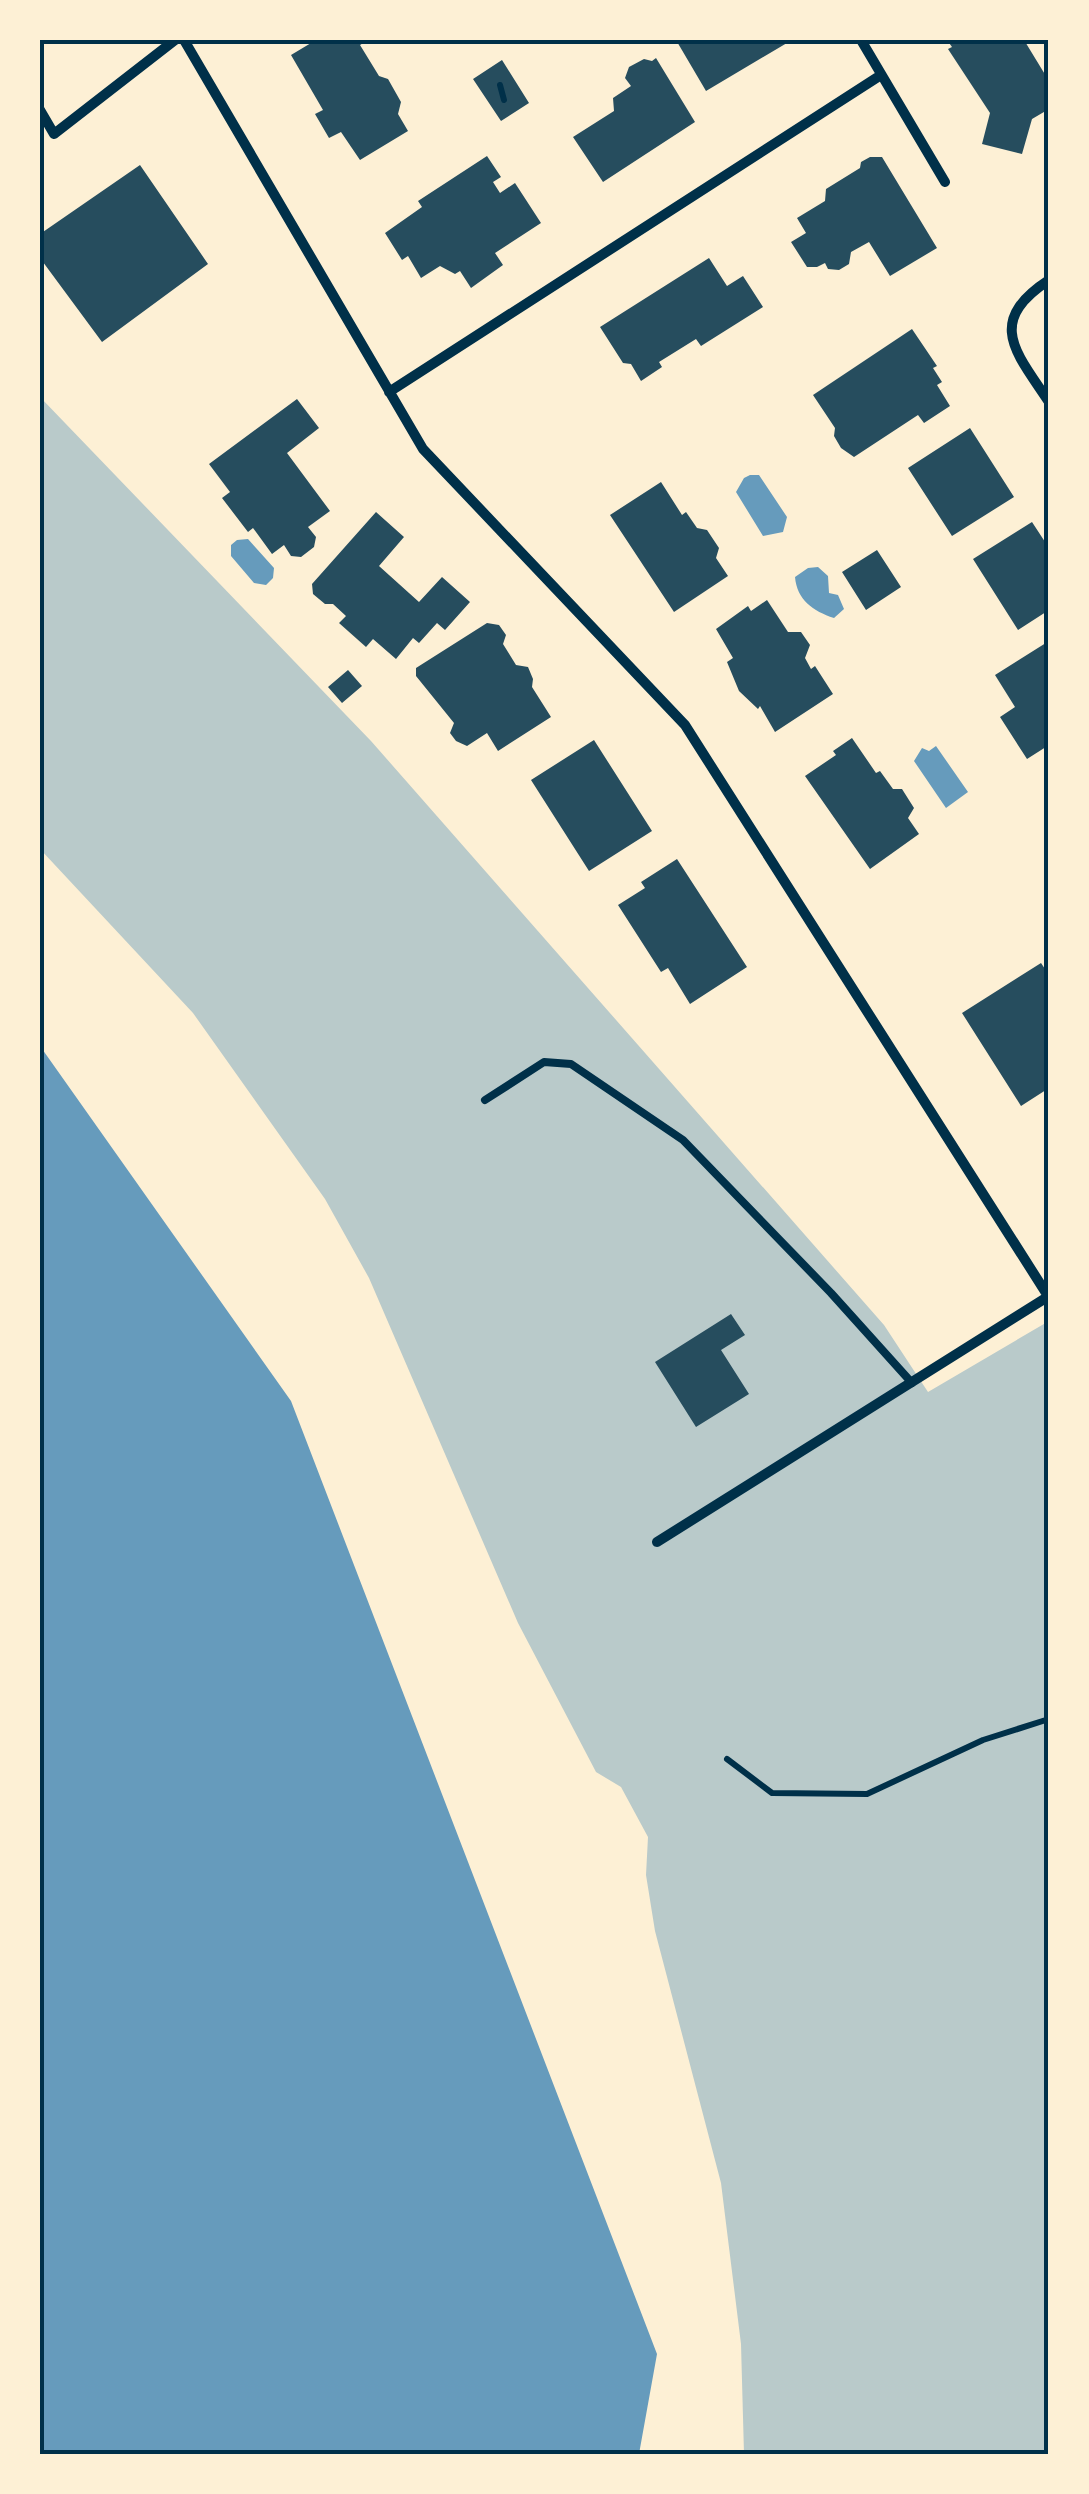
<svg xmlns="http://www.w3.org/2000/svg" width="1089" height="2494" font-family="Jost,sans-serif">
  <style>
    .green { fill: #b9caca }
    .water { fill: #669bbc }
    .building { fill: #264d5e }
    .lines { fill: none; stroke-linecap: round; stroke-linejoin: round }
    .path { stroke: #003049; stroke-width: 6 }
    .service { stroke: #003049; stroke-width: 8 }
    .minor { stroke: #003049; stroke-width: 10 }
    .neatline { fill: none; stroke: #003049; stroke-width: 4 }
  </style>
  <rect width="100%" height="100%" fill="#fdf0d5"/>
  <!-- green -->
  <path class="green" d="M 40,397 L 371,741 L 884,1325 L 928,1392 L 1049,1321 L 1049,2454 L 744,2454 L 741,2344 L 721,2183 L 655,1931 L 646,1875 L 648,1837 L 621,1787 L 596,1772 L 518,1623 L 369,1278 L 325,1199 L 193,1013 L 40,849 Z"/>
  <!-- water -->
  <path class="water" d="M 750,475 L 759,475 L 787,517 L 783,532 L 763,536 L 736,492 L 744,478 Z
    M 248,539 L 274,568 L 273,578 L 266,585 L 254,583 L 231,556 L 231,545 L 237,540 Z
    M 818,567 L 828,576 L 829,593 L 838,595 L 844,609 L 834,618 C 813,611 797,600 795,577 L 808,568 Z
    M 936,746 L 968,792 L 946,808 L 914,761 L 922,748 L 929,751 Z
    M 40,1046 L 291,1401 L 657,2354 L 639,2454 L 40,2454 Z"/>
  <!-- building -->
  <path class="building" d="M 316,40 L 368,40 L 360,45 L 379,76 L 388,79 L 401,102 L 398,114 L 408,131 L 360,160 L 341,132 L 329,138 L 315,114 L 323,110 L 291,55 Z
    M 676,40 L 792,40 L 706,91 Z
    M 947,40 L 1024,40 L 1049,81 L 1049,109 L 1032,119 L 1022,154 L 982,144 L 990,113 L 948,49 L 952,47 Z
    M 656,58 L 695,122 L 603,182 L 573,137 L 614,111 L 613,98 L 631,86 L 625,78 L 629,67 L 644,59 L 652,61 Z
    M 502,60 L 529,103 L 501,121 L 473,79 Z
    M 487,156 L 501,177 L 493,182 L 500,193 L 515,183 L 541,223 L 495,253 L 503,265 L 471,288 L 460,271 L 455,274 L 440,266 L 421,278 L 408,256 L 402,260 L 385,233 L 422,207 L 418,201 Z
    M 870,157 L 882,157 L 937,248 L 890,276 L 869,242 L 851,252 L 849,264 L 839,270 L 828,269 L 825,263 L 817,267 L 807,267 L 791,242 L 806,233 L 797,218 L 825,201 L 826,189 L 860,168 L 861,162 Z
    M 140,165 L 208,264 L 102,342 L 40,258 L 40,234 Z
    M 709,258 L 727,286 L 743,276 L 763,307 L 701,346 L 696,339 L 659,362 L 662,367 L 641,381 L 631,364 L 623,363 L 600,327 Z
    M 912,329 L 937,366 L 933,368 L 942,382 L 937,385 L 950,406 L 924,423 L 918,415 L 854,457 L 841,448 L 834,436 L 835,428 L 813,395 Z
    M 297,399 L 319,428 L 287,453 L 330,511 L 308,527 L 316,537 L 314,547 L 301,557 L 291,556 L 284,545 L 272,554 L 253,528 L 248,532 L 222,498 L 230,492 L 209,464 Z
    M 970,428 L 1014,497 L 952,536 L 908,468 Z
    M 661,482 L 682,515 L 686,512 L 697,528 L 707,530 L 719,548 L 716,558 L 728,576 L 674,612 L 610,515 Z
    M 376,512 L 404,537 L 379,566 L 419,602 L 442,577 L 470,602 L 445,630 L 437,623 L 419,643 L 413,638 L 396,659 L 373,639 L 366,647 L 339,623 L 346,616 L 333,604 L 325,604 L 313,594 L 312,584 Z
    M 1032,522 L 1049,548 L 1049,610 L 1018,630 L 973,559 Z
    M 877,550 L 901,587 L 866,610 L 842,572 Z
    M 767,600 L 788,632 L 801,632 L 810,645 L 805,658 L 811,669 L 815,666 L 833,694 L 775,732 L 760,706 L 758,709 L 739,691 L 727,662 L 733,658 L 716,629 L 748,606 L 751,611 Z
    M 487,623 L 499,625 L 506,635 L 503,644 L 516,665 L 528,667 L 533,679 L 532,687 L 551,717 L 498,751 L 487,733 L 467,746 L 456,741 L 450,733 L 454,723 L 416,676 L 416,668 Z
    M 1049,641 L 1049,745 L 1027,759 L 1000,717 L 1015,707 L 995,675 Z
    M 348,670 L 362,686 L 342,703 L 328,687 Z
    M 852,738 L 876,773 L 880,771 L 893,789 L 902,789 L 914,808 L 908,818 L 919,834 L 870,869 L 805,776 L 836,755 L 833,751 Z
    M 594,740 L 652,831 L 589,871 L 531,780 Z
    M 677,859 L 747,967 L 690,1004 L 668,968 L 661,972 L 618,905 L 645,888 L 641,882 Z
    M 1041,963 L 1049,975 L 1049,1088 L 1021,1106 L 962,1013 Z
    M 731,1314 L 745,1335 L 721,1350 L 749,1394 L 696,1427 L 655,1362 Z"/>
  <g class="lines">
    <!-- path -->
    <path class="path" d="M 500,85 L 504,100
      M 727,1759 L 772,1793 L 867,1794 L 983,1740 L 1049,1719"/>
    <!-- service -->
    <path class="service" d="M 485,1100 L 544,1062 L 571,1064 L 683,1140 L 831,1293 L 912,1383"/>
    <!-- minor -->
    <path class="minor" d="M 184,40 L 423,449 L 685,725 L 1048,1296
      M 861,40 L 945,182
      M 40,110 L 54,134 L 175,40
      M 1049,280 C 985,322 1016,352 1049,402
      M 389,392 L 881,75
      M 657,1542 L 1049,1296"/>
  </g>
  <!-- border -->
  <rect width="1089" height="2494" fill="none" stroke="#fdf0d5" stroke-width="85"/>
  <rect x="42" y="42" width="1004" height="2410" class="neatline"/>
</svg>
